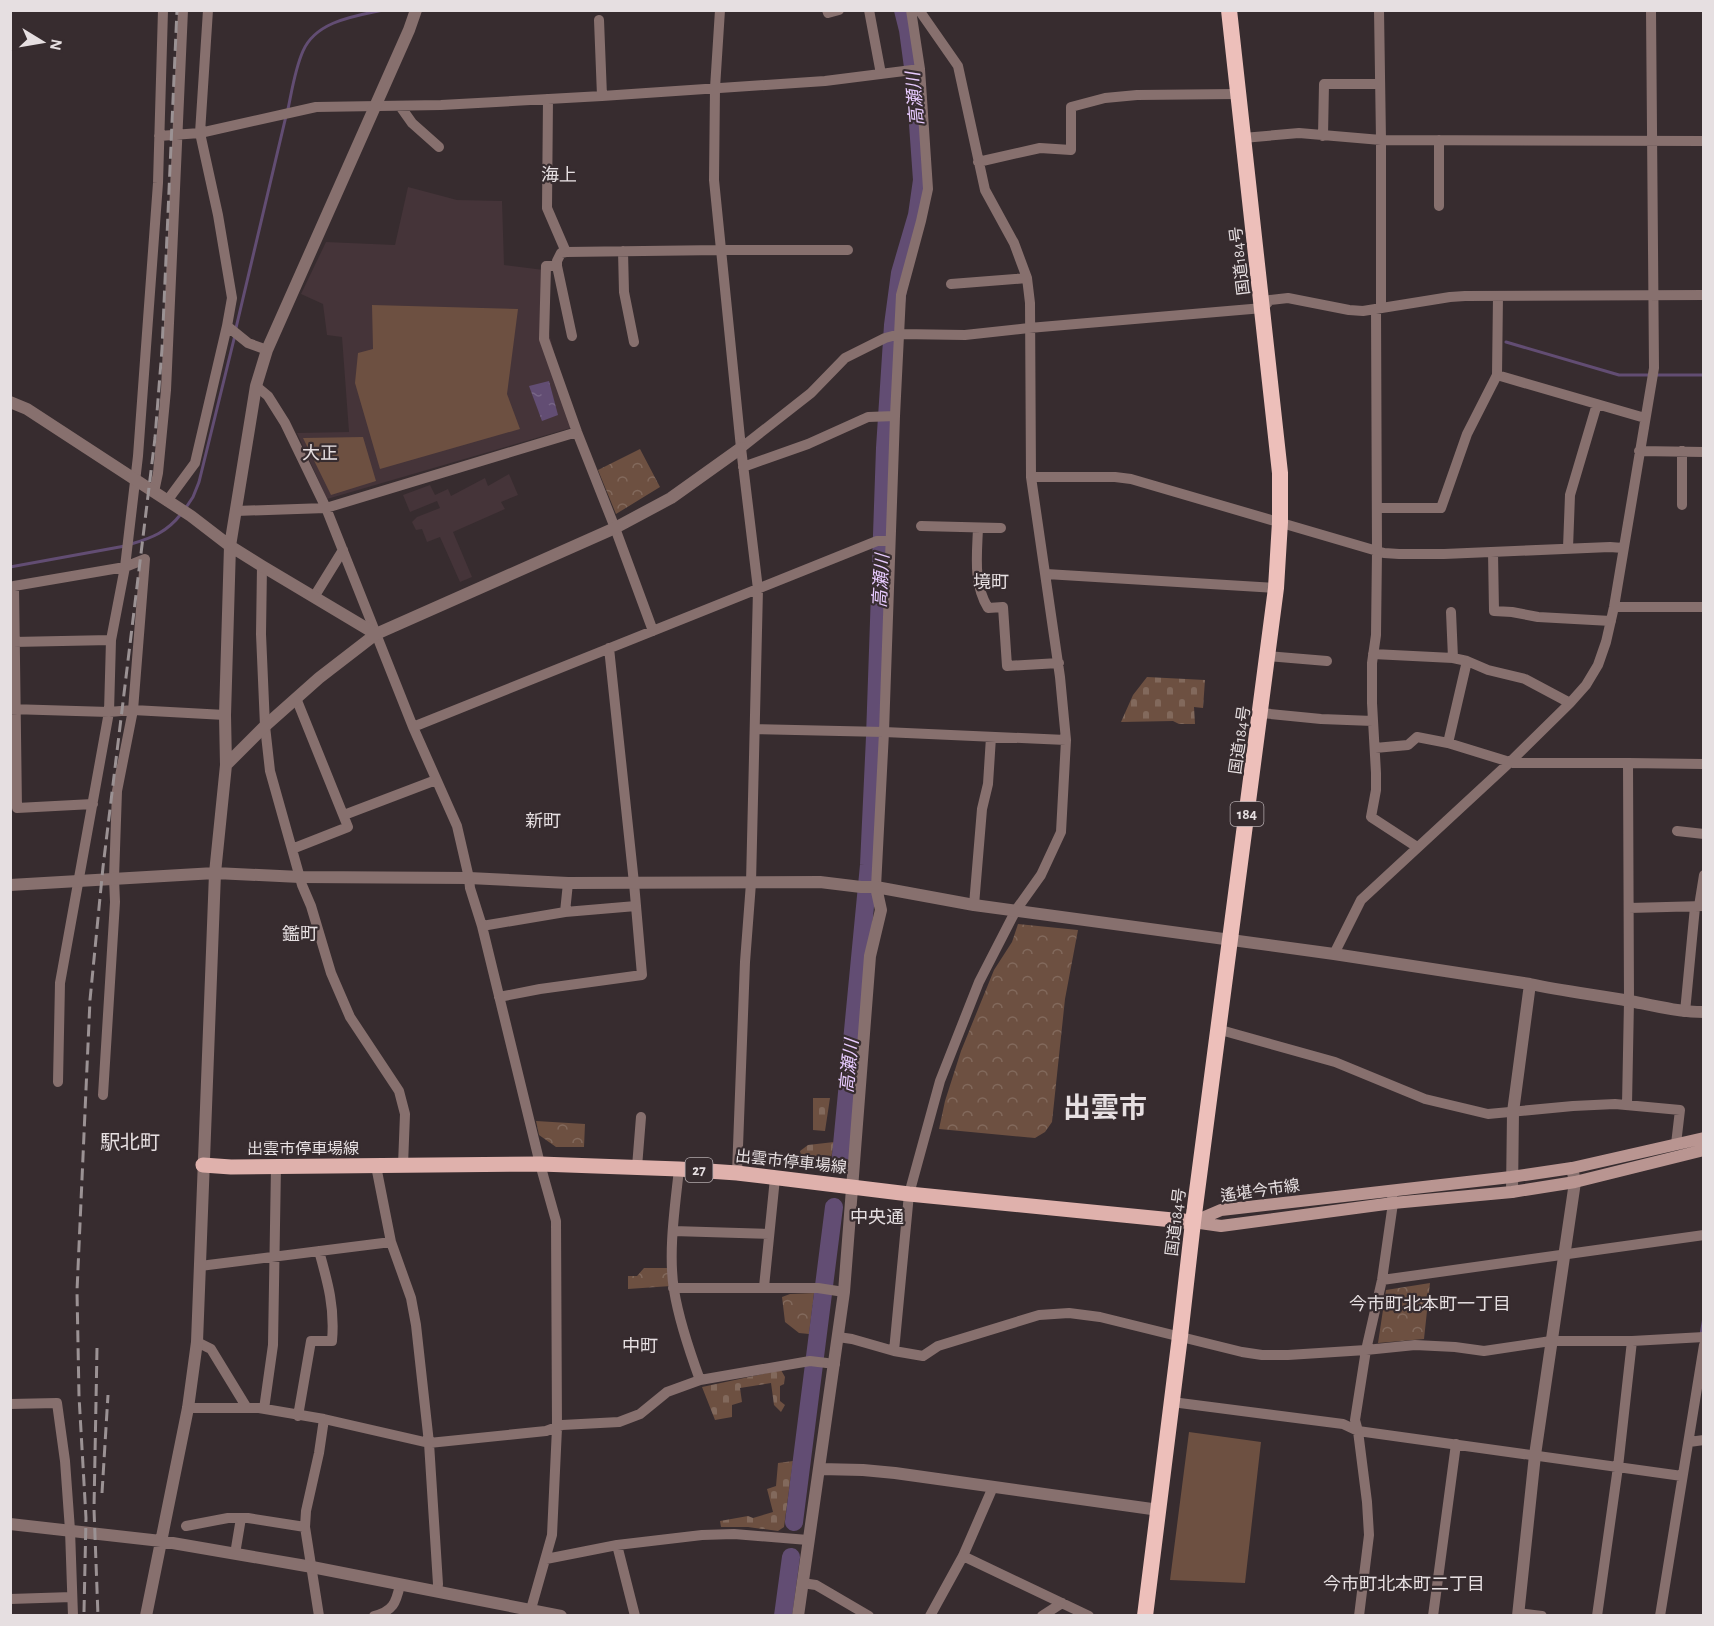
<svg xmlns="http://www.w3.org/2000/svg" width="1714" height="1626" font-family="'Alegreya Sans','Noto Sans JP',sans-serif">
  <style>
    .built { fill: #453439 }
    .green { fill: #6d5041 }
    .cemetery { fill: url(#cemetery-stones) }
    .park { fill: url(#park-crowns) }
    .water { fill: url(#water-ripples) }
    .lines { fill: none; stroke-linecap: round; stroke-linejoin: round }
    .stream { stroke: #624d73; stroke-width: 3 }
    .river { stroke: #624d73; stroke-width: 18 }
    .minor { stroke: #87706e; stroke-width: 10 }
    .tertiary { stroke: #87706e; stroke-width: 12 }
    .secondary { stroke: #b99591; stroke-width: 12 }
    .primary { stroke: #dfb1ac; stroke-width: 15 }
    .trunk { stroke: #edbfba; stroke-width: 16 }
    .rail { stroke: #9b9294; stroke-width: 3; stroke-dasharray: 12 6; stroke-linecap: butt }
    .labels { text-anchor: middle; stroke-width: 4.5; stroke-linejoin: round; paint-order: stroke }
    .shield { fill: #372c2f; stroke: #b2a9ac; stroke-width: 1.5 }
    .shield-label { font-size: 15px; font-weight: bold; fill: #e6dfe1 }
    .street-label { font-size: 16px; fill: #e6dfe1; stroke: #372c2f }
    .water-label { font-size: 18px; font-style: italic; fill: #e8cbff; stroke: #372c2f }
    .neighbourhood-label { font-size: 18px; fill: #e6dfe1; stroke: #372c2f }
    .quarter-label { font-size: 20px; fill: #e6dfe1; stroke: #372c2f }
    .town-label { font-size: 28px; font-weight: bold; fill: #e6dfe1; stroke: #372c2f }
  </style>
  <defs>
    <pattern id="cemetery-stones" width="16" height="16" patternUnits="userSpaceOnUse" patternTransform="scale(1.5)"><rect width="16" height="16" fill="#6d5041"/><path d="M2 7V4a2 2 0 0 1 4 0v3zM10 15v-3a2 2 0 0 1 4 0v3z" fill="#82695c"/></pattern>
    <pattern id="park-crowns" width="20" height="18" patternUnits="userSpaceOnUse" patternTransform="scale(1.5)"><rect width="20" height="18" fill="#6d5041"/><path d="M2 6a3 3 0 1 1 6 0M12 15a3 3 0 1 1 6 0" fill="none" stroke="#82695c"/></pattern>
    <pattern id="water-ripples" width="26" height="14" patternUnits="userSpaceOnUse" patternTransform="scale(1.5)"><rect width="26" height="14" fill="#624d73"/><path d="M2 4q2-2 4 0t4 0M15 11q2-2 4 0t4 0" fill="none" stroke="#786687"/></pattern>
  </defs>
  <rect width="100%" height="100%" fill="#372c2f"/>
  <!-- built -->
  <path class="built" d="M 408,187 L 457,200 L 502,201 L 504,265 L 544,270 L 542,307 L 574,427 L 327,499 L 297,433 L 349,432 L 342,337 L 327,335 L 323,304 L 301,294 L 326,242 L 395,245 Z
    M 509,474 L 518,495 L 501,502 L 505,509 L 453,532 L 472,577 L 460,582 L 440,537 L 427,542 L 422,529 L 416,530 L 412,522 L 417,517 L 440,508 L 437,501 L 410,512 L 403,495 L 430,485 L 435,495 L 448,489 L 451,496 L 485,478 L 488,486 Z"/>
  <!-- green -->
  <path class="green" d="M 372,305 L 518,309 L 507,394 L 520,429 L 380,469 L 355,383 L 358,353 L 373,349 Z
    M 363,437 L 376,481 L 331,495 L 303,438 Z
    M 1189,1432 L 1261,1442 L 1245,1583 L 1170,1580 Z"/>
  <!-- cemetery -->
  <path class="cemetery" d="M 1147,677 L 1205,680 L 1203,708 L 1194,707 L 1195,724 L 1179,724 L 1173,721 L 1121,722 L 1133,695 Z
    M 813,1098 L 830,1098 L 825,1131 L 813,1130 Z
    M 834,1142 L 830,1164 L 802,1159 L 800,1151 L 808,1145 Z
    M 781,1370 L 785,1377 L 784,1384 L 780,1386 L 780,1401 L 785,1405 L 781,1412 L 774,1405 L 771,1383 L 740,1388 L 742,1402 L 732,1405 L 732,1417 L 715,1420 L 702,1387 Z
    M 793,1461 L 784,1527 L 778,1531 L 748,1527 L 721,1527 L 720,1521 L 748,1516 L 753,1518 L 773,1512 L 767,1489 L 776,1486 L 778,1463 Z"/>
  <!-- park -->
  <path class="park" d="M 640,449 L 660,487 L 616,514 L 598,470 Z
    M 1018,924 L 1078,930 L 1065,999 L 1052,1122 L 1045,1132 L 1035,1138 L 939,1129 L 945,1101 L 961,1051 L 994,970 L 1012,942 Z
    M 536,1121 L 585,1124 L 584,1147 L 556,1147 L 539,1135 Z
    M 644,1268 L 670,1268 L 671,1286 L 628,1289 L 628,1276 L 637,1276 Z
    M 1430,1283 L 1424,1339 L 1378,1343 L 1386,1290 Z
    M 814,1293 L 809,1334 L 799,1333 L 785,1322 L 782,1297 L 790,1294 Z"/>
  <!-- water -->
  <path class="water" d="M 549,381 L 558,415 L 542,421 L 529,386 Z"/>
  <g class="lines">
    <!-- stream -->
    <path class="stream" d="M 288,109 C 292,90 295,69 303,51 C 316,21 355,16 383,10
      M 236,328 L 286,116
      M 1506,342 L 1619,375 L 1650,375
      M 1657,375 L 1704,375
      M 185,509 L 193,497 L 199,482 L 235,335
      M 131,544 C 152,538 167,532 181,514
      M 10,567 L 125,546
      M 1701,1335 L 1704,1317"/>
    <!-- river -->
    <path class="river" d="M 841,1155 L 869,865 L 875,737 L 885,448 L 893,325 L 900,273 L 917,215 L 922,180 L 915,82 L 908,30 L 903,10
      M 794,1522 L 834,1207
      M 783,1616 L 791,1557"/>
    <!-- minor -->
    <path class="minor" d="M 208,10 L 200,133 L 218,215 L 232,298 L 227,326 L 248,343 L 267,350
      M 720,10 L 715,88 L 714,180 L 741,448 L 758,589 L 751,883 L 745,962 L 737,1173
      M 827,10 L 828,13 L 839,10
      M 869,10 L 881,74
      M 1379,10 L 1381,140 L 1381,308
      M 599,20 L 602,96
      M 548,99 L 547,208 L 566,252
      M 400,106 L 412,123 L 439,147
      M 159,136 L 200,133 L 316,107 L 441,105 L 602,96 L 825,81 L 920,69
      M 1323,136 L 1324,84 L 1380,84
      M 1243,138 L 1299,133 L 1381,140 L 1704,141
      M 1439,140 L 1439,206
      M 978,162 L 1040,148 L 1071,150 L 1071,107 L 1105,98 L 1137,95 L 1237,94
      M 623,251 L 624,292 L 634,342
      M 557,266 L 572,336
      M 951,284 L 1027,278
      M 1376,309 L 1377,551 L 1376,635 L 1372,663 L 1372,703 L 1376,773 L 1376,790 L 1371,817 L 1417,847
      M 1497,375 L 1645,418
      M 256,386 L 268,396 L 285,423 L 326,508 L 413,727 L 457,826 L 469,878 L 470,888 L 482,926 L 540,1164 L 556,1221 L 557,1428 L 552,1535 L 529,1616
      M 741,448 L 811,393 L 845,358 L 885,338 L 900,334 L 965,335 L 1029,328 L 1263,308 L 1270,300 L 1288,298 L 1349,310 L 1363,311 L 1450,297 L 1465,296 L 1704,295
      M 1639,451 L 1704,452
      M 743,467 L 808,444 L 868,417 L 895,416
      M 1031,477 L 1115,477 L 1131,479 L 1384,553 L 1399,554 L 1444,554 L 1610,547 L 1623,548
      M 154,492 L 158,473 L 166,390 L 183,10
      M 167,501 L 195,463 L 227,326
      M 1682,505 L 1682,451
      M 1377,508 L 1441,508 L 1467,434 L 1497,375 L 1498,296
      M 236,511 L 326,508 L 577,432
      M 921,526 L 1001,528
      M 978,528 C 977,555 973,583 988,608 L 1003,607 L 1007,666 L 1059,663
      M 1568,548 L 1570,495 L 1597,404
      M 1493,552 L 1494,611 L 1512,612 L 1538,617 L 1611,621
      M 262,566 L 261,634 L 265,726 L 270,771 L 302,885 L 311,906 L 331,973 L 350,1017 L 399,1091 L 405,1114 L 403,1165
      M 1046,574 L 1276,588
      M 314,597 L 343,550
      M 1614,607 L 1704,607
      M 1451,612 L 1453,658
      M 653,631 L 615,528 L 577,432 L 544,339 L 546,266 L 557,266 L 557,261 L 561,253 L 566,252 L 721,250 L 848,250
      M 13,642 L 111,640
      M 1373,654 L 1453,658 L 1467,661 L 1488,670 L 1525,679 L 1570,703
      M 1268,656 L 1327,661
      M 10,709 L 109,712 L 133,710 L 225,715
      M 1261,713 L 1321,719 L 1373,721
      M 413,727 L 877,541 L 890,541
      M 755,729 L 884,732 L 1066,740
      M 1448,743 L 1467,661
      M 1375,748 L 1408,745 L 1417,737 L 1448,743 L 1513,763 L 1628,763 L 1704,764
      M 93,804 L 17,808 L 14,586 L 125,567 L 145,559 L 133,710 L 117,791 L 114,878 L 115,902 L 103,1095
      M 344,815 L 436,780
      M 1677,831 L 1704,834
      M 292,849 L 348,827 L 296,698
      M 876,887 L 884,732 L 895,416 L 901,295 L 921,221 L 928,189 L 920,69 L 911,10
      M 974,905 L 982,809 L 988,784 L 991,737
      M 1699,906 L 1704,875
      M 1629,908 L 1704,906
      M 565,912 L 636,906
      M 482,926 L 565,912 L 568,883
      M 1334,954 L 1361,900 L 1509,763 L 1570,703 L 1586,685 L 1598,665 L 1606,642 L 1614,607 L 1654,368 L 1651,10
      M 499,997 L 540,989 L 642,975 L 634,883 L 609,648
      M 1685,1012 L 1695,907
      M 1217,1029 L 1335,1062 L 1425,1099 L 1488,1114 L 1573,1106 L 1615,1104 L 1680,1110 L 1676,1144
      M 58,1082 L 60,983 L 109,712 L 111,640 L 125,567 L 138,456 L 158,183 L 163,10
      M 1627,1105 L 1629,1001 L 1628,763
      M 376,1166 L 391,1242 L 411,1298 L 416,1325 L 429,1443 L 438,1584 L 437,1592
      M 637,1167 L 641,1117
      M 679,1169 C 675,1207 668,1252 674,1290 C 679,1321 689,1350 700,1380
      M 673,1231 L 769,1234
      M 200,1266 L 391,1242
      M 1382,1280 L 1704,1235
      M 764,1287 L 775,1178
      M 673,1288 L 818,1288 L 844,1292
      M 838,1337 L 852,1339 L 894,1351 L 923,1356 L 938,1346 L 1039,1315 L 1069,1313 L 1100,1317 L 1242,1352 L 1262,1355 L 1288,1355 L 1366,1350 L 1415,1345 L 1455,1347 L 1484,1351 L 1551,1341 L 1632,1341 L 1704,1337
      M 197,1342 L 211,1349 L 247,1408
      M 894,1351 L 909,1194 L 940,1081 L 979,982 L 1016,910 L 1041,875 L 1061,832 L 1066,740 L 1060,677 L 1031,477 L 1030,303 L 1027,278 L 1014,243 L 985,190 L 958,66 L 919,10
      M 1172,1402 L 1343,1424 L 1358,1431 L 1682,1476
      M 10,1404 L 57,1403 L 65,1461 L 70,1530 L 73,1616
      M 188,1408 L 259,1408 L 324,1419 L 429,1443 L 546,1431 L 562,1425 L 619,1422 L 640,1414 L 667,1392 L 700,1380 L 810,1361 L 835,1364
      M 264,1409 L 273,1345 L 276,1166
      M 298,1416 L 311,1341 L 332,1341 C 335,1308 328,1283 319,1251
      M 1689,1442 L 1704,1440
      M 186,1526 L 228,1518 L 248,1518 L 305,1527
      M 617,1545 L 635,1616
      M 235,1554 L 241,1518
      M 963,1556 L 1089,1616
      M 546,1559 L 617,1545 L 702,1535 L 734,1534 L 808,1540
      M 802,1583 L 816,1585 L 869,1616
      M 10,1599 L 72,1597
      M 1518,1613 L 1542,1616
      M 319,1616 L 305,1527 L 306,1511 L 319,1453 L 324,1419
      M 374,1616 C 393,1611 396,1603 400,1585
      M 930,1616 L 963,1556 L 993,1487
      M 1042,1616 L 1062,1603
      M 1359,1616 L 1369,1535 L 1367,1502 L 1358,1431 L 1355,1420 L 1366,1350 L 1382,1280 L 1393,1203 L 1392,1196
      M 1433,1616 L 1456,1444
      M 1597,1616 L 1618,1467 L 1632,1341
      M 1660,1616 L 1704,1345"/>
    <!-- tertiary -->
    <path class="tertiary" d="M 10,402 L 27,409 L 191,516 L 230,546 L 262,566 L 376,634
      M 226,765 L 265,726 L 319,678 L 376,634 L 615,528 L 671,498 L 741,448
      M 10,885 L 215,873 L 300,877 L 469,878 L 568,883 L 820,882 L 861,887 L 876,887 L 974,905 L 1334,954 L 1530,984 C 1563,991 1597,995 1630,1001 C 1655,1006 1679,1012 1704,1012
      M 1512,1192 L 1513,1112 L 1530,984
      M 820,1469 L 863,1470 L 895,1473 L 1159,1510
      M 10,1524 L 161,1541 L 312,1567 L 561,1616
      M 146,1616 L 188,1408 L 197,1342 L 215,873 L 226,765 L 225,715 L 230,546 L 256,386 L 267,350 L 409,30 L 416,10
      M 798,1616 L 844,1292 L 870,956 L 881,910 L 876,887
      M 1518,1616 L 1535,1455 L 1575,1182 L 1572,1168"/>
    <!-- secondary -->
    <path class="secondary" d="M 1193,1222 L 1221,1210 L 1511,1177 L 1572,1168 L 1704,1138
      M 1193,1222 L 1221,1226 L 1393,1203 L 1512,1192 L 1575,1182 L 1704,1150"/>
    <!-- primary -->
    <path class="primary" d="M 203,1165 L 231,1167 L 540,1164 L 679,1169 L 737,1173 L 909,1194 L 1193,1222"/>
    <!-- trunk -->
    <path class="trunk" d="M 1145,1616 L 1180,1336 L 1193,1222 L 1276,588 L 1280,522 L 1280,473 L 1229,10"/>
    <!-- rail -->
    <path class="rail" d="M 97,1348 L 94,1509 L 98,1616
      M 102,1493 L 108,1395
      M 84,1612 L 86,1518 L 79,1396 L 77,1291 L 90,1000 L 103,867 L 155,438 L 162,349 L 177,10"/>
  </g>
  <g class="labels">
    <!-- shield labels -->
    <g class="shield">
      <rect x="1230.5" y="802" width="33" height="24" rx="4.5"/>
      <rect x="685.5" y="1158" width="27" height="24" rx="4.5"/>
    </g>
    <g class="shield-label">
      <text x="1247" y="819">184</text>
      <text x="699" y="1175">27</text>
    </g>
    <!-- street labels -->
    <g class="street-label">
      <text transform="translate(1239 261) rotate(-97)" y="6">国道184号</text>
      <text transform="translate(1239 740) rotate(-82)" y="6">国道184号</text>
      <text x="303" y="1154">出雲市停車場線</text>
      <text transform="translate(791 1161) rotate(6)" y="6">出雲市停車場線</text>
      <text transform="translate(1260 1190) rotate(-8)" y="6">遙堪今市線</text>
      <text transform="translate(1175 1222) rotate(-83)" y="6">国道184号</text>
    </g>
    <!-- water labels -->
    <g class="water-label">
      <text transform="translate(915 99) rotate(-95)" y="6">高瀬川</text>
      <text transform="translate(881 581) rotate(-87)" y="6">高瀬川</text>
      <text transform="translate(849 1066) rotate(-84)" y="6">高瀬川</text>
    </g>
    <!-- neighbourhood labels -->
    <g class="neighbourhood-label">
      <text x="559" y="181">海上</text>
      <text x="320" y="459">大正</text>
      <text x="991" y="588">境町</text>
      <text x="543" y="827">新町</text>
      <text x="300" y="940">鑑町</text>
      <text x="877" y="1223">中央通</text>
      <text x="1430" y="1310">今市町北本町一丁目</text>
      <text x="640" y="1352">中町</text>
      <text x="1404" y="1590">今市町北本町二丁目</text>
    </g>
    <!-- quarter labels -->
    <g class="quarter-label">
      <text x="130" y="1149">駅北町</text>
    </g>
    <!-- town labels -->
    <g class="town-label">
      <text x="1105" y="1117">出雲市</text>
    </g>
  </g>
  <!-- border -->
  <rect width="1714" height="1626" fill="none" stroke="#e6dfe1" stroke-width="24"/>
  <!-- north arrow -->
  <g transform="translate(42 42) rotate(101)" stroke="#372c2f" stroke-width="4.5" paint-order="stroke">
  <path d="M0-4.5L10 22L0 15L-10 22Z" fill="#e6dfe1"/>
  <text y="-9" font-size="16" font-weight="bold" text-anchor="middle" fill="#e6dfe1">N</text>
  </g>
</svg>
